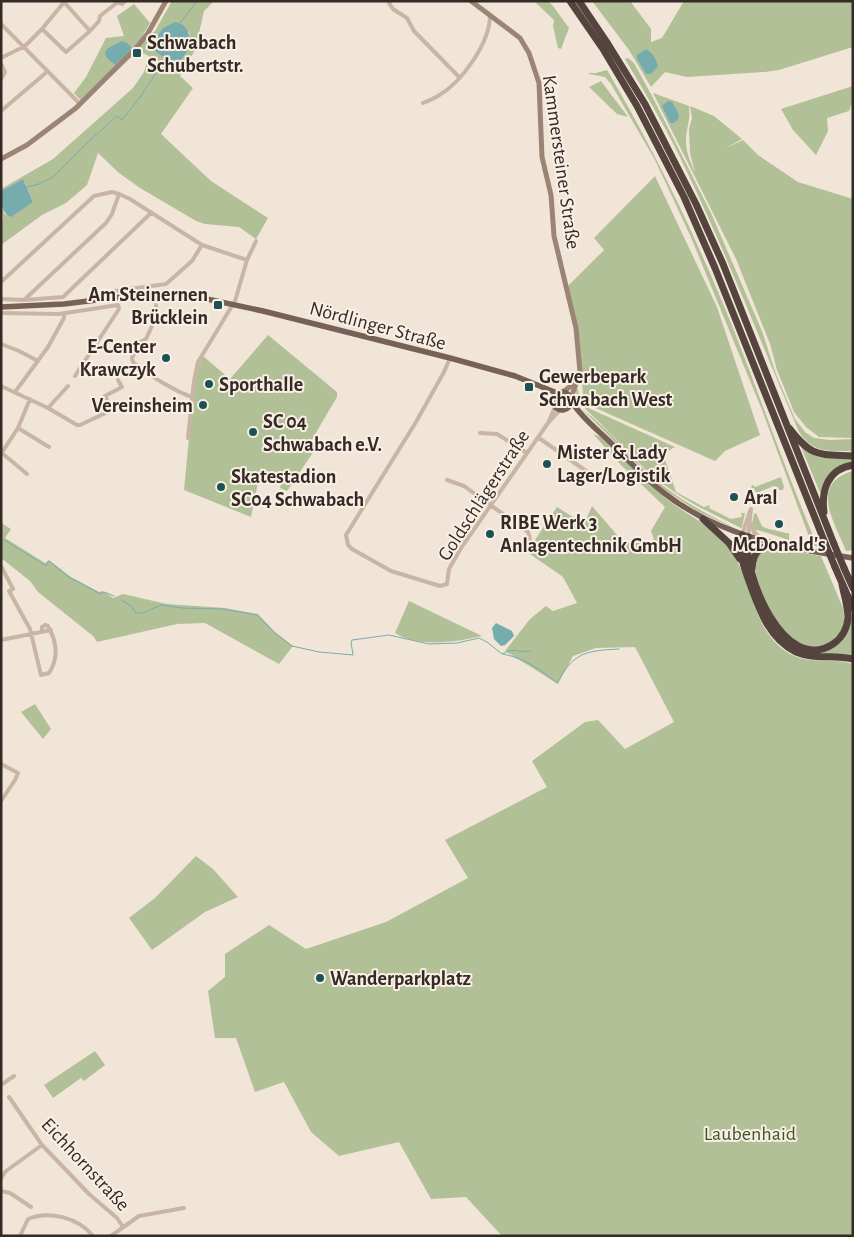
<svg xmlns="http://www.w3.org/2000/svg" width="854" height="1237" font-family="'Alegreya Sans',sans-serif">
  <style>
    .green { fill: #b2c098; fill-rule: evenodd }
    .water { fill: #77acae }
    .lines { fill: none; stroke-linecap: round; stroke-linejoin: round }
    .stream { stroke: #77acae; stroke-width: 1 }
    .street { stroke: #c9b5a4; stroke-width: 4 }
    .secondary { stroke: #9c8475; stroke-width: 5 }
    .primary { stroke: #766156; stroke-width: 5.5 }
    .highway { stroke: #55443d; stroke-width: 7 }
    .highway-bridge { stroke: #55443d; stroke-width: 7 }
    .poi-dot { fill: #1b5256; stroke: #f9efe4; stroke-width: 2 }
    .labels { text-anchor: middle; stroke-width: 4; stroke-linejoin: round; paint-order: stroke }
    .poi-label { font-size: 20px; font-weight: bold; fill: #342a26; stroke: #f9efe4; text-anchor: start }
    .street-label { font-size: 20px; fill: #342a26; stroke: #f9efe4 }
    .park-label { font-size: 20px; fill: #435329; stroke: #f9efe4 }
  </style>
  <rect width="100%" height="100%" fill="#f1e5d8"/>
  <!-- green -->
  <path class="green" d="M 172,1 L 214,1 L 204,11 L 195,50 L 180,76 L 193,88 L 161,134 L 211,181 L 268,218 L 256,239 L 239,227 L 205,224 L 196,221 L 140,188 L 119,173 L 98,153 L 87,185 L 66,203 L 42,215 L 1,245 L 1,219 L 3,218 L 1,207 L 5,215 L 33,202 L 23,179 L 1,191 L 1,189 L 53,159 L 133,88 L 144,72 L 149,56 L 138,51 L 83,103 L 74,93 L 86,77 L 106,38 L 124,36 L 117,16 L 134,4 L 150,23 L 138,43 L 155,31 ZM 189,32 C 190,40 189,44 186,51 C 178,69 165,57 153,50 Z
    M 537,1 L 548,1 L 553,6 L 569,28 L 561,49 L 558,48 L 553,26 L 554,20 L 536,3 Z
    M 592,1 L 630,1 L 651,29 L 651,42 L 662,38 L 684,1 L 853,1 L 853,47 L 779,70 L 765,72 L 687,77 L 665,72 L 651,87 L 629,50 Z
    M 628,58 L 634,63 L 652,96 L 711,213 L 762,331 L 776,374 L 795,419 L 805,432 L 814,438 L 830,440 L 853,439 L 853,453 L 850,451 C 827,451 813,453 799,432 C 762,345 728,257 687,172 C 669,133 647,96 625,59 Z
    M 607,70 C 656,153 697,239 733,328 C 762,401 787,475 818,547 L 812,545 L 811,542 L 762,410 L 690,235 L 655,160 L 611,84 L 605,77 L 589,74 L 589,73 L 596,73 Z
    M 601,81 L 628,117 L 617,114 L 589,87 Z
    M 853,86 L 853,100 L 849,111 L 827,118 L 828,131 L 816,155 L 793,130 L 781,109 Z
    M 653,93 L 689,106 C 691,121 686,127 686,142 C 686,152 691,163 695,173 L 690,153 L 689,129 L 692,118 L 690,106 L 714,116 L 742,139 L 726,148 L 743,140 L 758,155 L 798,182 L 853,199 L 853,438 L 819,437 L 806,427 L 794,412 L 777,370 L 770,344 L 736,259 Z
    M 655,176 L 717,307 L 760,435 L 725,451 L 715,461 L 591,406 L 585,400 L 583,395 L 579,339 L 568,286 L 604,250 L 594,238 Z
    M 268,335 L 337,392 L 337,397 L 311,441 L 316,448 L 287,491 L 280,488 L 282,478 L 261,468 L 251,517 L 184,490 L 195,375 L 203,356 L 230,379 Z
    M 577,387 L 580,398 L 586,407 L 675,447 L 663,454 L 676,492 L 704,507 L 710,505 L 709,508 L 731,519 L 742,517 L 741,513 L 745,513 L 742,527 L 741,528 C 718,516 694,506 673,491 C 647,474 627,450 605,428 C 592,414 580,408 575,389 Z
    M 582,409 C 609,429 629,456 654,478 C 678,500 708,514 736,529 L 697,511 L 665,490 L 652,479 Z
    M 593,434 C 609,438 622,456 633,468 C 644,479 656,491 669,501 C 690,517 717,528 731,550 C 753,583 752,632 790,654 C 810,665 832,657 853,664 L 853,1236 L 502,1236 L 466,1197 L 431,1199 L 399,1142 L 339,1156 L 311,1132 L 284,1082 L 255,1092 L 236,1038 L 215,1038 L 208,991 L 225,977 L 225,954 L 269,925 L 306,949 L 386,922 L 468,878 L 445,840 L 547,787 L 532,761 L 585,722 L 598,720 L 625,749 L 674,722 L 635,647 L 596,648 L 573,656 L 558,684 L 505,651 L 530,619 L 546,606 L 553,611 L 577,603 L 563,577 L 527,552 L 557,507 L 584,524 L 592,506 L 624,543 L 640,543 L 645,547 L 654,539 L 651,531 L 665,507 L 621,465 Z
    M 801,447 C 820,460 831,459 853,458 L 853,464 L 823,485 L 821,495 Z
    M 853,471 L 853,550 L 846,551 C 835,523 808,484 853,471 Z
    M 781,477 L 784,487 L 783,490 L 779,490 L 778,487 L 774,486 L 759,492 L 762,504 L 756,502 L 758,498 L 754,488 L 751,489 L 752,485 L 753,485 L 755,487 Z
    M 756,513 L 762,526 L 765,528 L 790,534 L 789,535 L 789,540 L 758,530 L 754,531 L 752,524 L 754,514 Z
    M 1,523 L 11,529 L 5,538 L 45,563 L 49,560 L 71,577 L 99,592 L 103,591 L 113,598 L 123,594 L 167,604 L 225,608 L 258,614 L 275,632 L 293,646 L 279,664 L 205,623 L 177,624 L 97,642 L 93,636 L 38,592 L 30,581 L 1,558 Z
    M 773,548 L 821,556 L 843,608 C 847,630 840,634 825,647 L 804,646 L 784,632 L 763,600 L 754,567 L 755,558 L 764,549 Z
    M 745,558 L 779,632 L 815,652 L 829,650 L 835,646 L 850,617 L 853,623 L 853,656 L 800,652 L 775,634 L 745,564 Z
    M 409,601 L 482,636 C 455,642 420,648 395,633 Z
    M 35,704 L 51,729 L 43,739 L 21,712 Z
    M 196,856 L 213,869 L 238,897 L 205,912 L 152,950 L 129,918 L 155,898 Z
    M 95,1051 L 105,1065 L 84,1081 L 81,1078 L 53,1098 L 44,1085 Z"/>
  <!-- water -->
  <path class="water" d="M 175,22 C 199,26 188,60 177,61 C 172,61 167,58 162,56 C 157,53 154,51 151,46 L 163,28 Z
    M 122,41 L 127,43 L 132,48 L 115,65 L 106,57 L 105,52 L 108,48 Z
    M 646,49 C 652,53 656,58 658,66 L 651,74 L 646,74 L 637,59 L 637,55 Z
    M 668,101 L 672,102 L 678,112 L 679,118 L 674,123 L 670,123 L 662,106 Z
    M 23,179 L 33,202 L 11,217 C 0,212 1,202 1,191 Z
    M 496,623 L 512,631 L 514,636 L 505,645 L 501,646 L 494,639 L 492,628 Z"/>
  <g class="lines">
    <!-- stream -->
    <path class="stream" d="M 180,23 L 197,1
      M 27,187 L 39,184 L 53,177 L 86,144 L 117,116 L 122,120 L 138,100 L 163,63
      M 1,538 L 46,566 L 49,561 L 67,576 L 97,592 L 101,594 L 104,592 L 114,596
      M 121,600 L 131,606 L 136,613 L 143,613 L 161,605 L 182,608 L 222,609 L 257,615 L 275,633 L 292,646 L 319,652 L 353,655 L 351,642 L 352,640 L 389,635 L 429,644 L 457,643 L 479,638 L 487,642 L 502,654 C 517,646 518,654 531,651
      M 503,654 C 524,658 541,670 557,683 C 574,652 585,651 619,649"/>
    <!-- street -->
    <path class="street" d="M 391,1 L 389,3 L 393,9 L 407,18 L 414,31 L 459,77
      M 1,24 L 80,104
      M 42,29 L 66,52 L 90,31 L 64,2
      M 90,31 L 99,21 L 100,16 L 118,2 L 122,4 L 125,1
      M 1,58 L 25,46 L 42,29 L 65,1
      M 1,64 L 5,72 L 1,79
      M 423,103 C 428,101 433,99 438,96 C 462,82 490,43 490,15
      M 1,111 L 48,71
      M 1,282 L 94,196 L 112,192 L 119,194 L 130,199 L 202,245 L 247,260
      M 115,291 L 166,284 L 192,261 L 202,245
      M 1,299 L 24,300 L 63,297 L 151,213
      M 24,300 L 106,223 L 112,214 L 119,194
      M 156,305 L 157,315 L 146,339 L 140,342 L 132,358 L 133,362 C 142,372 179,393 192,397
      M 1,313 L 59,314 L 118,305 L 119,309 L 75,376
      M 1,344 L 19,351 L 38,361
      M 450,358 L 444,372 L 416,422 L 346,535 L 348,545 L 352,549 L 391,571 L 440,586 L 447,584 L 449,569 L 461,548 L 548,423 L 560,410
      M 1,386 L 48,408 L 77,425 L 80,425 L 112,410 L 105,396 L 122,387 L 118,380
      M 15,392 L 48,347 L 64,318 L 64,313
      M 48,408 L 68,386
      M 549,421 L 555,407
      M 18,428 L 49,447
      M 480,433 L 497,434 L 527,453
      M 188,438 L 194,381 L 198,362 L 235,301 L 247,260 L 256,241
      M 539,438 L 599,480
      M 2,453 L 27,474
      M 1,454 L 18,428 L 30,399
      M 447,480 L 464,486 L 528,532 L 530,539
      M 751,524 L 754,532 L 761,539
      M 742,535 L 750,511
      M 748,537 L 751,509
      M 1,566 L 13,589 L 9,591 L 30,629 L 41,675 L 49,673 C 59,658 57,642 48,626 L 45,625 L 42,627 L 42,632
      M 1,640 L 51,630
      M 1,764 L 18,773 L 15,780 L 1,801
      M 1,1085 L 14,1076
      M 9,1097 L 42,1145 L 89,1194 L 117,1218 L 123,1227
      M 1,1178 L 6,1171 L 42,1145
      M 1,1191 L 10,1193 L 31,1207
      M 20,1236 L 28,1219 C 49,1210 79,1218 93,1236
      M 111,1236 L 139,1216 L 184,1208"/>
    <!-- secondary -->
    <path class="secondary" d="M 471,1 L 520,38 L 529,53 L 539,83 L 542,157 L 551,195 L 554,236 L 576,328 L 580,372 L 571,398
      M 1,159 L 27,145 L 76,108 L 137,47 L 148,33 L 166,1
      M 563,392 L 576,382"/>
    <!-- primary -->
    <path class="primary" d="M 1,307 L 64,304 L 146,294 L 179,293 L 263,311 L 450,358 L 515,376 L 557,393
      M553 401a9 9 0 1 1 18 0a9 9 0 1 1-18 0Z
      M 572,402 C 583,420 602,433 616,448 C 632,464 647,480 664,493 C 719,536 786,548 853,558"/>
    <!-- highway -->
    <path class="highway" d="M 570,1 L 603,49 L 637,106 L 684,197 L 715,268 L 825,543
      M 579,1 L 608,44 L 645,104 L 696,204 L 723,264 L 834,544
      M 789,428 C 812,458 818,454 853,456
      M 824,512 C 821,490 828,469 853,465
      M 703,519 L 729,543 L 740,559
      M 742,535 C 738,552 744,568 750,584 C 759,609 769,639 796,652 C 814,660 834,654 853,659
      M 748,537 C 742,573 784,676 833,644 C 842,638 847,628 848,618 C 848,607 844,595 842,584
      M 835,567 L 853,608
      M 752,568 C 753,552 760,547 774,544
      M 844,568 L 853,588"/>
    <!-- highway-bridge -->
    <path class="highway-bridge" d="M 825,543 L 835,567
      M 834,544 L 844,568"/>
  </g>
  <!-- markers -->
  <g class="poi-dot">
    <rect x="132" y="48" width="10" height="10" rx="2.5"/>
    <rect x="213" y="300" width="10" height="10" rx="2.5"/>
    <circle cx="166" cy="358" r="5"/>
    <circle cx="209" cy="384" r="5"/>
    <rect x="524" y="382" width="10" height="10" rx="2.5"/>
    <circle cx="203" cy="405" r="5"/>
    <circle cx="253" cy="432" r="5"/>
    <circle cx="547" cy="464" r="5"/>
    <circle cx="221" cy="487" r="5"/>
    <circle cx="734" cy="497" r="5"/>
    <circle cx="779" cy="524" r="5"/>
    <circle cx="490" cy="534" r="5"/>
    <circle cx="320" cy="978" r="5"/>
  </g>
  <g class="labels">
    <!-- poi labels -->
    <g class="poi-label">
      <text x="147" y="49">Schwabach<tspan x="147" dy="23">Schubertstr.</tspan></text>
      <text x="208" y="301" text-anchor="end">Am Steinernen<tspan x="208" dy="23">Brücklein</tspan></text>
      <text x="156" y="353" text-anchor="end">E-Center<tspan x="156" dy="23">Krawczyk</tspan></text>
      <text x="539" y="383">Gewerbepark<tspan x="539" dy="23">Schwabach West</tspan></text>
      <text x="219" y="391">Sporthalle</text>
      <text x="193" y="412" text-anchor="end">Vereinsheim</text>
      <text x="263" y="428">SC 04<tspan x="263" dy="23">Schwabach e.V.</tspan></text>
      <text x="557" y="459">Mister &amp; Lady<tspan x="557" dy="23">Lager/Logistik</tspan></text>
      <text x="231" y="483">Skatestadion<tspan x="231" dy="23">SC04 Schwabach</tspan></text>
      <text x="744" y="504">Aral</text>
      <text x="500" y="529">RIBE Werk 3<tspan x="500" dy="23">Anlagentechnik GmbH</tspan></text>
      <text x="779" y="551" text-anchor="middle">McDonald's</text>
      <text x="330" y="985">Wanderparkplatz</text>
    </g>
    <!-- street labels -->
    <g class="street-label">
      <text transform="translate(562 162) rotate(82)" y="7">Kammersteiner Straße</text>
      <text transform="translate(378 325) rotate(15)" y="7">Nördlinger Straße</text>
      <text transform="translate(483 495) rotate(-57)" y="7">Goldschlägerstraße</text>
      <text transform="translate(86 1164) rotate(47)" y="7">Eichhornstraße</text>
    </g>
    <!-- park labels -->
    <g class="park-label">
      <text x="750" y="1140">Laubenhaid</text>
    </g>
  </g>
  <!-- border -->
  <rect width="854" height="1237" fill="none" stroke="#342a26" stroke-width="5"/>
</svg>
